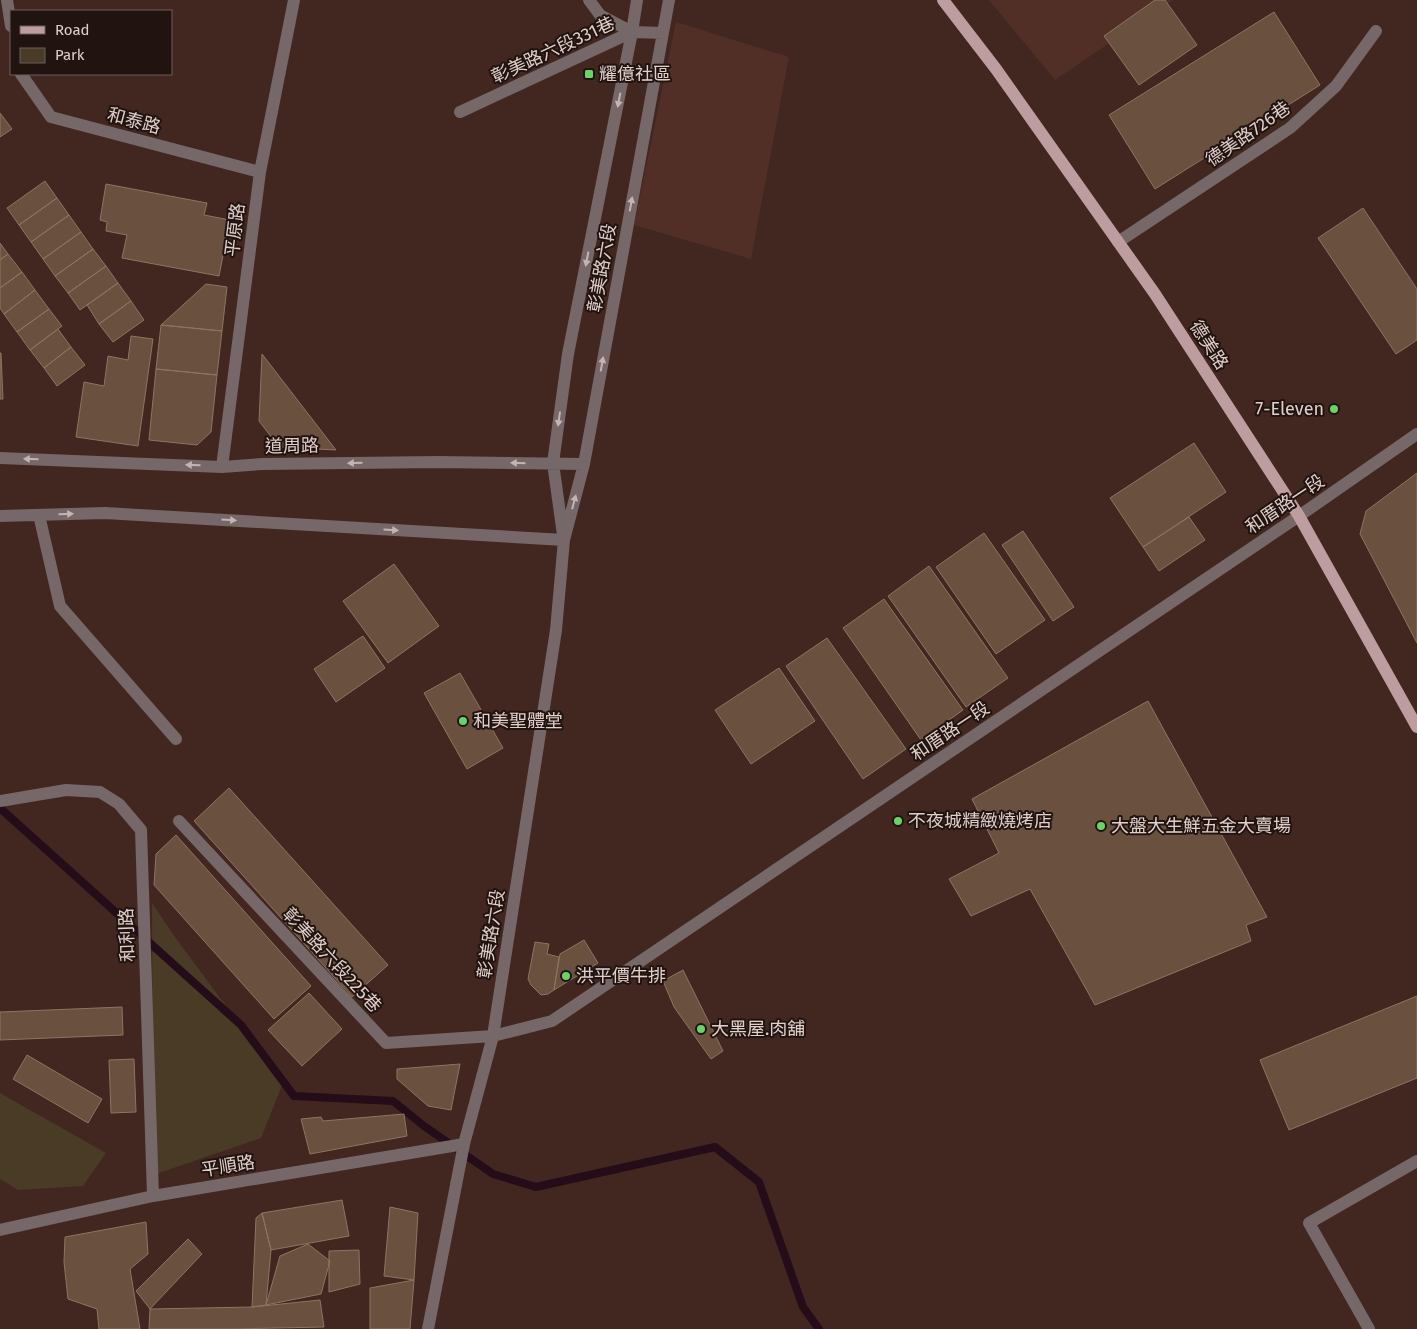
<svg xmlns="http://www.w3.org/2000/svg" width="1417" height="1329" font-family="'Fira Sans','Noto Sans TC',sans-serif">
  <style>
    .built { fill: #512f27 }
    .green { fill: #493b26 }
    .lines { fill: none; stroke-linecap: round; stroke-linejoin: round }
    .stream { stroke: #240c19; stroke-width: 8 }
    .building { fill: #6a503f; stroke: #8f7462 }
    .minor { stroke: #766768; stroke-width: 12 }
    .major { stroke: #bd9da0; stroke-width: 12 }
    .oneway { fill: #c6b4b2 }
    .poi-dot { fill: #69d464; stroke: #201310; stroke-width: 2 }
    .labels { text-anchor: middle; stroke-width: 4; stroke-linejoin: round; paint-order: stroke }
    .street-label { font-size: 18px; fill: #e1ceca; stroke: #201310 }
    .poi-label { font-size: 18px; fill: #e1ceca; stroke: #201310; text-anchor: start }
  </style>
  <rect width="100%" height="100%" fill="#422620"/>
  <!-- built -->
  <path class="built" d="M 989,0 L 1173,0 L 1055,80 Z
    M 676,22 L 789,57 L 751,259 L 634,225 Z"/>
  <!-- green -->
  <path class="green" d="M 152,903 L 175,937 L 283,1083 L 261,1138 L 153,1175 Z
    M 0,1093 L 106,1153 L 83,1186 L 18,1190 L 0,1179 Z"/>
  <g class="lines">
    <!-- stream -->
    <path class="stream" d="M 0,808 L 241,1025 L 294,1096 L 393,1101 L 424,1126 L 493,1174 L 536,1187 L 715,1147 L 759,1182 L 803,1307 L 819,1329"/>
  </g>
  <!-- building -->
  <path class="building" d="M 1155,0 L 1165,0 L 1197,45 L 1139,85 L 1104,36 Z
    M 1274,12 L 1320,85 L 1155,189 L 1109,115 Z
    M 0,113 L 12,129 L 0,137 Z
    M 45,181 L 57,198 L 19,225 L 7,208 Z
    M 106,184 L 207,203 L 204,215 L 230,220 L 219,276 L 122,258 L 127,235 L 106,231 L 107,222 L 100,220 Z
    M 57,198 L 69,215 L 31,242 L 19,225 Z
    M 1363,208 L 1417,289 L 1417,340 L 1396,354 L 1318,238 Z
    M 69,215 L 81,232 L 43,259 L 31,242 Z
    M 81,232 L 93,249 L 55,276 L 43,259 Z
    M 0,243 L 8,254 L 0,260 Z
    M 93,249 L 106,266 L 68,293 L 55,276 Z
    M 8,254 L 22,272 L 0,288 L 0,260 Z
    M 106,266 L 118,283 L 80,310 L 68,293 Z
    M 22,272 L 35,290 L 4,314 L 0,308 L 0,288 Z
    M 118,283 L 131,301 L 99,324 L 87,305 Z
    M 206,284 L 227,287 L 222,331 L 161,325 Z
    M 35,290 L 49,309 L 17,332 L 4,314 Z
    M 131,301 L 144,320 L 113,342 L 99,324 Z
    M 49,309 L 62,326 L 30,350 L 17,332 Z
    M 161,325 L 222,331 L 217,375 L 156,369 Z
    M 58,329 L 71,347 L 44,368 L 30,350 Z
    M 131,336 L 153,339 L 138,446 L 76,437 L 84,382 L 104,386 L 108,356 L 128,360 Z
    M 71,347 L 85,365 L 57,386 L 44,368 Z
    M 0,353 L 1,353 L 3,399 L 0,399 Z
    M 262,354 L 336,450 L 279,447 L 259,421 Z
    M 156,369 L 217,375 L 211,432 L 197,445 L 149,440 Z
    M 1194,443 L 1226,492 L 1143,547 L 1110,498 Z
    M 1417,473 L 1417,643 L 1360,534 L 1366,511 Z
    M 1189,517 L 1205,540 L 1159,571 L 1143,547 Z
    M 1023,531 L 1074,607 L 1053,621 L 1002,545 Z
    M 984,533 L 1045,620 L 996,654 L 936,567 Z
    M 394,564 L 439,626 L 388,663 L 343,601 Z
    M 929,566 L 1008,678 L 966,707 L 888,596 Z
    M 884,599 L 963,710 L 921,740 L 843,628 Z
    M 363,636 L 385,668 L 336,702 L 314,669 Z
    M 827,638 L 906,749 L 863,779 L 786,666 Z
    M 779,668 L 815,721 L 751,764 L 715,710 Z
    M 460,673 L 503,748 L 467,769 L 424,693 Z
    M 1148,701 L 1267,917 L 1246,925 L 1251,941 L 1095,1005 L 1030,889 L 971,916 L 949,879 L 999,853 L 972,799 Z
    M 229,788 L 388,965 L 352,997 L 194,821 Z
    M 176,835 L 311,986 L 274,1019 L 154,885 L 156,854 Z
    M 584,940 L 598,963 L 554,990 L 560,954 Z
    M 535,942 L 549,944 L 547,954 L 559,957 L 554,990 L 548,994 L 541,995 L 531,985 L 528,979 Z
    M 683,970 L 723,1051 L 711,1059 L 674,1007 L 663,981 Z
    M 309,993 L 342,1029 L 302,1066 L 268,1030 Z
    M 1417,996 L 1417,1078 L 1289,1130 L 1260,1060 Z
    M 122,1007 L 123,1035 L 0,1040 L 0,1012 Z
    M 27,1055 L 102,1099 L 88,1123 L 13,1079 Z
    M 134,1059 L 136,1112 L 111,1113 L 109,1060 Z
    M 460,1064 L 451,1110 L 428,1106 L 397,1079 L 397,1069 Z
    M 404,1114 L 407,1136 L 310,1154 L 301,1119 L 321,1117 L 323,1121 Z
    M 342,1200 L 349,1236 L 271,1250 L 262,1213 Z
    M 390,1207 L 418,1213 L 414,1280 L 384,1276 Z
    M 262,1213 L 271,1250 L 266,1305 L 252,1307 L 256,1218 Z
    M 146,1222 L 148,1254 L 130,1269 L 140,1329 L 99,1329 L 97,1309 L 68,1299 L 64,1262 L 65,1237 Z
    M 188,1239 L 202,1254 L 150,1309 L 136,1291 Z
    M 308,1244 L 330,1261 L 321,1294 L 266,1305 L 280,1256 Z
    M 359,1250 L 360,1284 L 329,1292 L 329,1251 Z
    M 414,1280 L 410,1329 L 370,1329 L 370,1288 Z
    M 320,1300 L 324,1327 L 232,1329 L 149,1329 L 150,1309 L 252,1307 Z"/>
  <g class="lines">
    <!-- minor -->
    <path class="minor" d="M 7,0 L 11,26
      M 589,0 L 600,15 L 632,32
      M 21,74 L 51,117 L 260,172
      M 460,112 L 632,32 L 663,33
      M 1118,242 L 1290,128 L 1336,86 L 1376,31
      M 0,458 L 222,467 L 262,464 L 438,462 L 584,464
      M 222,467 L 260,172 L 294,0
      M 39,515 L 60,606 L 176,739
      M 0,516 L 105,513 L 564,540
      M 563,535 L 553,463 L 568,354 L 632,32 L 637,0
      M 0,801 L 66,790 L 100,792 L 119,804 L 141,830 L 153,1196
      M 179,821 L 386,1043 L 493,1036 L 552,1021 L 1299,516 L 1417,434
      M 0,1230 L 153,1196 L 464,1144
      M 428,1329 L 464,1144 L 493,1036 L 556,630 L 564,540 L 584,464 L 669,0
      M 1369,1329 L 1309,1223 L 1417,1161"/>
    <!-- major -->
    <path class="major" d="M 943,0 L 996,69 L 1155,294 L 1299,516 L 1417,727"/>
  </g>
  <!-- one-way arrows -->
  <defs><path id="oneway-solid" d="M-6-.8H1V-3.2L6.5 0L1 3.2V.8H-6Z" transform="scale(1.25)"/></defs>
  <g class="oneway">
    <use href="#oneway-solid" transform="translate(619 100) rotate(101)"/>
    <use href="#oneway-solid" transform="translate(631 204) rotate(-80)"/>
    <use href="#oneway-solid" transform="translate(587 259) rotate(101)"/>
    <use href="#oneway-solid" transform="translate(602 364) rotate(-80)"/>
    <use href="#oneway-solid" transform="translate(559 419) rotate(98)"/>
    <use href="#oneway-solid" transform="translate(31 459) rotate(-178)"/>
    <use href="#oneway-solid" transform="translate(355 463) rotate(179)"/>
    <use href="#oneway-solid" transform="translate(518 463) rotate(-179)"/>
    <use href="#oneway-solid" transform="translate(193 465) rotate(-178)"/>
    <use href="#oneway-solid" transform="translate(574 502) rotate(-75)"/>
    <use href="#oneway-solid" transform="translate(66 514) rotate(-1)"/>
    <use href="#oneway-solid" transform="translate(229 520) rotate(3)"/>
    <use href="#oneway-solid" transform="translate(391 530) rotate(3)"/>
  </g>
  <!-- markers -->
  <g class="poi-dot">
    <rect x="584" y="69" width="10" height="10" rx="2.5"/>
    <circle cx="1334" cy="409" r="5"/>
    <circle cx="463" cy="721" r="5"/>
    <circle cx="898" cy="821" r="5"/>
    <circle cx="1101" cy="826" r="5"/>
    <circle cx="566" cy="976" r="5"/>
    <circle cx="701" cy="1029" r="5"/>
  </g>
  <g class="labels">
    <!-- street labels -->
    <g class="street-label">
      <text transform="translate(553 50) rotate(-25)" y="6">彰美路六段331巷</text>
      <text transform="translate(134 121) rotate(15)" y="6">和泰路</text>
      <text transform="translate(1248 134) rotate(-35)" y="6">德美路726巷</text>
      <text transform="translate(235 230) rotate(-83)" y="6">平原路</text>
      <text transform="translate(602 268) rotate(-80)" y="6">彰美路六段</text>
      <text transform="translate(1209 345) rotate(57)" y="6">德美路</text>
      <text transform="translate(292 446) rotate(-1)" y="6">道周路</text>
      <text transform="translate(1285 504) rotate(-34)" y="6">和厝路一段</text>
      <text transform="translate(950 731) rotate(-34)" y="6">和厝路一段</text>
      <text transform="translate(491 934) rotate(-81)" y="6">彰美路六段</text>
      <text transform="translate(127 935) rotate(-92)" y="6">和利路</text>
      <text transform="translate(332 960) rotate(47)" y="6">彰美路六段225巷</text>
      <text transform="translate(228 1166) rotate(-9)" y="6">平順路</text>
    </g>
    <!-- poi labels -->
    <g class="poi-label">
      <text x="599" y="80">耀億社區</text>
      <text x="1324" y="415" text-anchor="end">7-Eleven</text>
      <text x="473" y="727">和美聖體堂</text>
      <text x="908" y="827">不夜城精緻燒烤店</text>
      <text x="1111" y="832">大盤大生鮮五金大賣場</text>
      <text x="576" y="982">洪平價牛排</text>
      <text x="711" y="1035">大黑屋.肉舖</text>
    </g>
  </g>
  <!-- legend -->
  <rect x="10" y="10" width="162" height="65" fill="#201310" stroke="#6d5e5a"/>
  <rect x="20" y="26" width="25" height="8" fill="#bd9da0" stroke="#6d5e5a"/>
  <text x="55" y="35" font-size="15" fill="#e1ceca">Road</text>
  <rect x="20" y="48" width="25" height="15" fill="#493b26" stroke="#6d5e5a"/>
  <text x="55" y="60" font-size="15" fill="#e1ceca">Park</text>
</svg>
